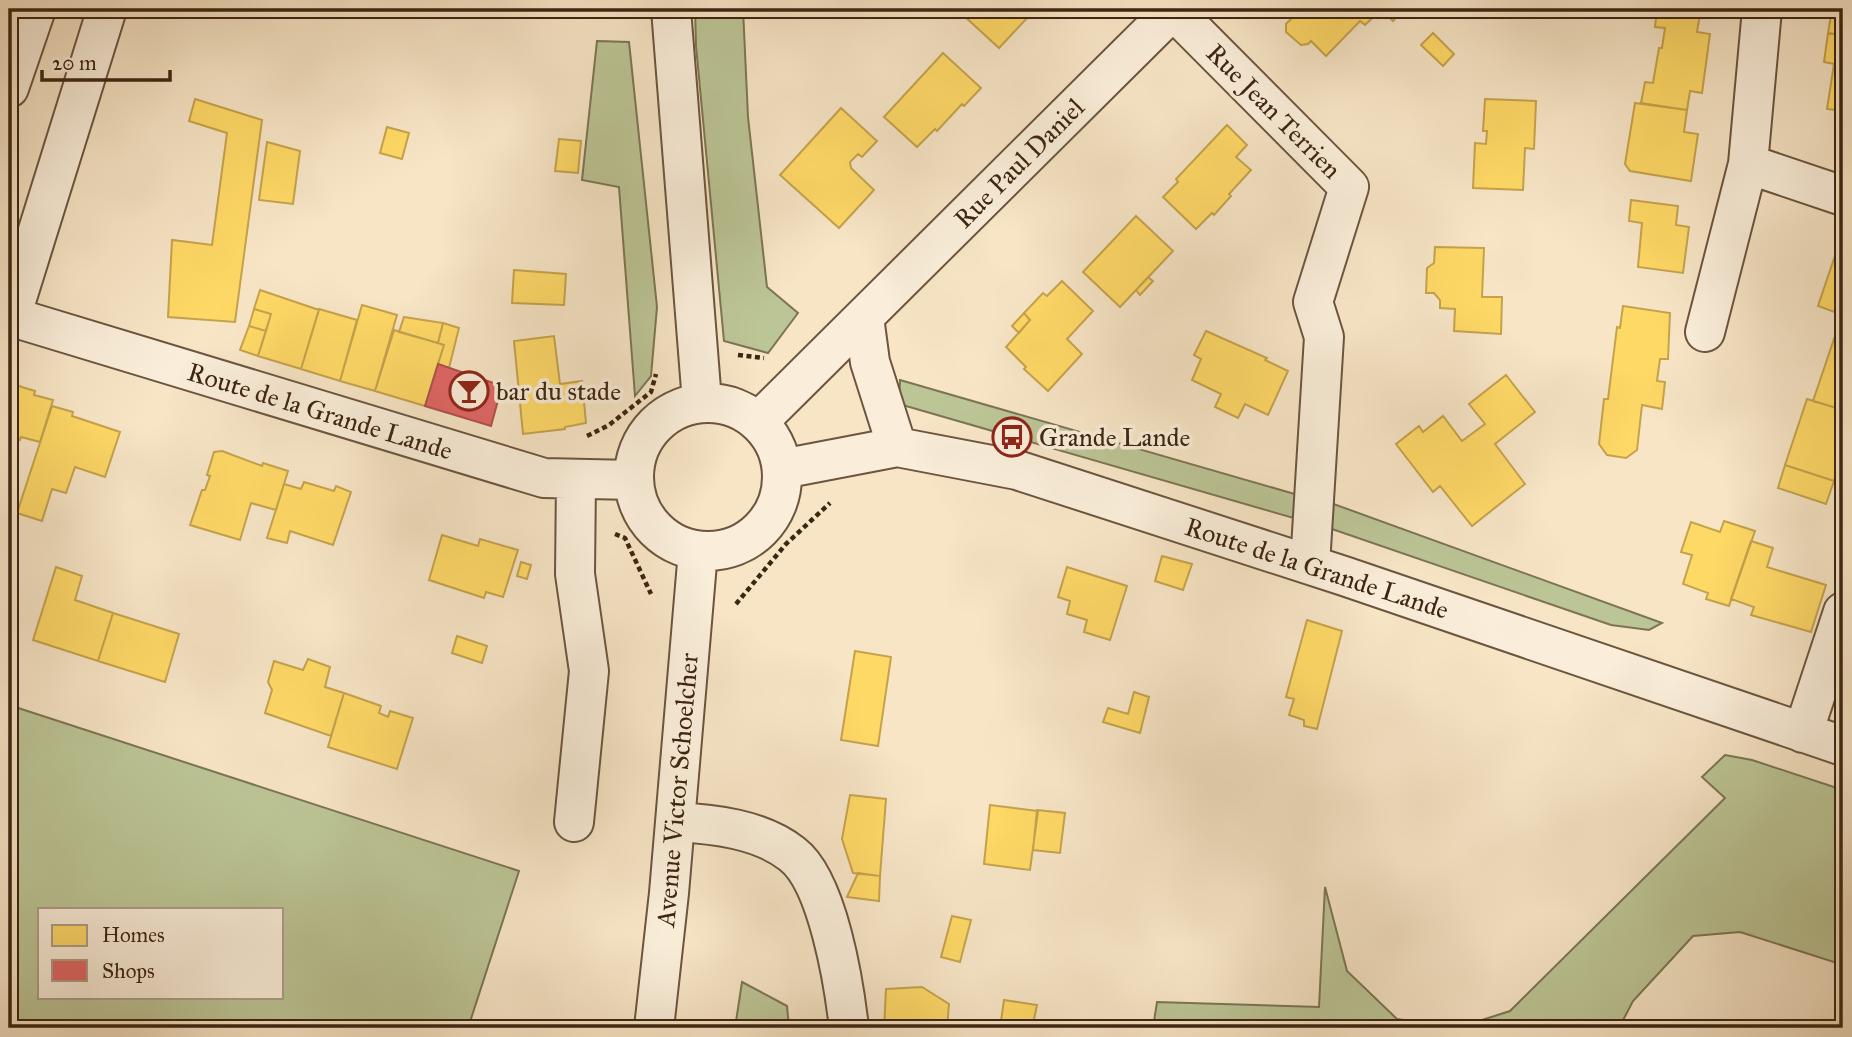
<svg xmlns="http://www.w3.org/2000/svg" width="1852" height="1037" font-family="'IM FELL Great Primer',serif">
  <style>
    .green { fill: #bcc596; stroke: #7c7554; stroke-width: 2; fill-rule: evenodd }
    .homes { fill: #ffd966; stroke: #c5a34c; stroke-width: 2 }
    .shops { fill: #e06666; stroke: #af524c; stroke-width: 2 }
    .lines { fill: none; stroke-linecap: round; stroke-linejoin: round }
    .minor-casing { stroke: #6c553e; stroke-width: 42 }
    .path { stroke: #3d2511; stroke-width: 4.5; stroke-dasharray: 5 3.5; stroke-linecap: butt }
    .minor { stroke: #faeeda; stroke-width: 38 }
    .labels { text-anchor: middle; stroke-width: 7; stroke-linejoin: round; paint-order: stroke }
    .street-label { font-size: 26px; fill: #3d2511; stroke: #faeeda }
    .poi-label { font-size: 26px; fill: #3d2511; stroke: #faeeda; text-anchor: start }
  </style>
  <rect width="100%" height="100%" fill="#f7e5c6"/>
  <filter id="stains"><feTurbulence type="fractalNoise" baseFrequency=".00286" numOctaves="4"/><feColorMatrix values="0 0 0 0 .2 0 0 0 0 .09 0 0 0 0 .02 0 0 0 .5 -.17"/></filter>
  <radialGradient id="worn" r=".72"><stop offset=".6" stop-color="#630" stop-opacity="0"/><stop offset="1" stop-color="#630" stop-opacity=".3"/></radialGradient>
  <!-- green -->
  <path class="green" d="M 695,9 L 743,9 L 748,117 L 767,287 L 798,313 L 768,353 L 724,341 L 696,46 Z
    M 597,41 L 629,42 L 657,307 L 651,376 L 635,396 L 619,187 L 582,180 Z
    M 900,380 L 1298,495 L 1297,519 L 899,404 Z
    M 1328,502 L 1662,623 L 1649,630 L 1611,625 L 1329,528 Z
    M 9,705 L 519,871 L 468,1028 L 9,1028 ZM 40,909 L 282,909 L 282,997 L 40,997 Z
    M 1725,755 L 1752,760 L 1843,790 L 1843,965 L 1740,932 L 1693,936 L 1633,1001 L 1619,1028 L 1153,1028 L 1157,1002 L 1319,1007 L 1325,887 L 1347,971 L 1397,1019 L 1457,1028 L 1510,1011 L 1725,798 L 1702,777 Z
    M 742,982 L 787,1006 L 789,1028 L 735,1028 Z"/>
  <!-- homes -->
  <path class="homes" d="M 504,9 L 564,9 L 563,15 Z
    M 969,9 L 1028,9 L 1026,11 L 1030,15 L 999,48 L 963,15 Z
    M 1301,9 L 1380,9 L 1381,10 L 1365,25 L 1360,21 L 1326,56 L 1311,41 L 1308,44 L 1301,45 L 1286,32 L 1286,24 Z
    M 1380,9 L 1404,9 L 1393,21 Z
    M 1645,9 L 1668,9 L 1700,14 L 1697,32 L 1710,34 L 1702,93 L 1690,91 L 1687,110 L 1641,103 L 1645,82 L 1653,83 L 1659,48 L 1662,48 L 1665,28 L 1655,27 L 1656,18 L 1643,17 Z
    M 1832,9 L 1843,9 L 1843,35 L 1828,33 Z
    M 1433,33 L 1454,54 L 1443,66 L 1421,45 Z
    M 1828,33 L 1843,35 L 1843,111 L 1827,109 L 1834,64 L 1824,62 Z
    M 943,53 L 981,88 L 964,106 L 962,104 L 937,131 L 935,129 L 917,147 L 884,117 Z
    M 195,99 L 262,120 L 235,322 L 168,317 L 172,240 L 212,245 L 227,133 L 189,121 Z
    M 1485,99 L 1536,101 L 1534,149 L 1525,148 L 1523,190 L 1473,188 L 1475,143 L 1486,144 L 1487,131 L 1483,131 Z
    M 1635,103 L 1687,110 L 1684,132 L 1698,134 L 1691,181 L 1630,171 L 1625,164 Z
    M 841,108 L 877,141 L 862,157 L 858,154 L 850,162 L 851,168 L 874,190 L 839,228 L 780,175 Z
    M 1227,125 L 1247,145 L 1236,157 L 1251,170 L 1229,194 L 1231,196 L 1214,215 L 1212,213 L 1196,229 L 1163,197 L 1178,182 L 1176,179 Z
    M 387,127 L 409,133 L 402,159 L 380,153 Z
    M 559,139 L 581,141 L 578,173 L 555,171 Z
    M 267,142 L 300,151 L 293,204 L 259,200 Z
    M 1631,200 L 1678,206 L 1676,225 L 1689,227 L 1683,273 L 1638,267 L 1642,223 L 1629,221 Z
    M 1136,216 L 1173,251 L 1120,307 L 1083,272 Z
    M 1843,232 L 1843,315 L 1818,306 Z
    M 1435,247 L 1484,248 L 1482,297 L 1502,297 L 1501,334 L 1454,331 L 1455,309 L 1440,308 L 1440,300 L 1434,293 L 1426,293 L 1427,268 L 1434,263 Z
    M 514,270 L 566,274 L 564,305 L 512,303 Z
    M 1148,277 L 1153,281 L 1140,295 L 1136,290 Z
    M 1062,281 L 1093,311 L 1067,339 L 1082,354 L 1048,391 L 1024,369 L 1026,367 L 1006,347 L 1030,320 L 1024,313 L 1043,293 L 1047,296 Z
    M 260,290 L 319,310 L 301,369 L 258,356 L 271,314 L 254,309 Z
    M 362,305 L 397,315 L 375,391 L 340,381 Z
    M 1623,306 L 1670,313 L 1668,359 L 1660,359 L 1657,381 L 1665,382 L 1662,409 L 1642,405 L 1637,450 L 1626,458 L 1607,455 L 1599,444 L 1604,399 L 1608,399 L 1617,327 L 1620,328 Z
    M 254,309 L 271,314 L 266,331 L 249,326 Z
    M 319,309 L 357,320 L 340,381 L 301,369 Z
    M 1024,313 L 1030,320 L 1019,333 L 1012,326 Z
    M 404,317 L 443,323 L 438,343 L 399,332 Z
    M 443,323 L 459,328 L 449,368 L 438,364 L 444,345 L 438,343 Z
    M 249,326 L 266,331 L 258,356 L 240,350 Z
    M 394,330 L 444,345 L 425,406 L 375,391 Z
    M 1206,331 L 1267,358 L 1265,360 L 1288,371 L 1268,415 L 1245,404 L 1238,418 L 1215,407 L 1221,394 L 1192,380 L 1201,359 L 1194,355 Z
    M 554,336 L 560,384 L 582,381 L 586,423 L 565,427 L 565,429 L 523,434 L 514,341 Z
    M 1835,336 L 1843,338 L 1843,410 L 1813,401 Z
    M 1506,375 L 1535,412 L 1495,444 L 1525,484 L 1472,526 L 1440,486 L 1433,492 L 1396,444 L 1419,426 L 1423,432 L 1443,416 L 1462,441 L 1485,424 L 1469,404 Z
    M 9,383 L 35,391 L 34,395 L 53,400 L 40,442 L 21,437 L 20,440 L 9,437 Z
    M 1807,399 L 1843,410 L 1843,453 L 1834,481 L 1785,465 Z
    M 52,406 L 73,412 L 72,416 L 120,432 L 105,477 L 75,467 L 66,493 L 52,489 L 42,521 L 17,513 Z
    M 222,451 L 262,466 L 263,463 L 288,471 L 276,510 L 251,503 L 240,540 L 190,525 L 202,490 L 205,490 L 210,476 L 207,475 L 214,452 Z
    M 1785,465 L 1834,481 L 1826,504 L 1778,488 Z
    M 304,482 L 334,491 L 336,486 L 351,492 L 333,545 L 290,531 L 287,543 L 267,538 L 284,484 L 301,489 Z
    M 1724,521 L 1755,531 L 1729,606 L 1706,599 L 1708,593 L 1683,584 L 1692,555 L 1681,552 L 1691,522 L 1720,532 Z
    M 442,535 L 478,546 L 480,539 L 518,550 L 503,597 L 486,592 L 484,598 L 429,580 Z
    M 1751,541 L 1773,548 L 1767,567 L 1826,585 L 1811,632 L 1751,615 L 1754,607 L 1731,599 Z
    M 1162,556 L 1192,564 L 1183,590 L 1155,581 Z
    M 521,562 L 531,565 L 527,579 L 517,576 Z
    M 56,567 L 82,576 L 75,600 L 113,613 L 98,661 L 33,640 Z
    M 1067,567 L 1127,586 L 1110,640 L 1084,632 L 1087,620 L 1067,614 L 1070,601 L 1058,597 Z
    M 113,613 L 179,634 L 165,682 L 98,661 Z
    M 1307,620 L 1342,631 L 1317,729 L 1304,726 L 1304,720 L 1289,715 L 1294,699 L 1286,697 Z
    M 457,636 L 487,646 L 482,663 L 452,653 Z
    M 855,651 L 891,657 L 878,746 L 841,740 Z
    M 308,659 L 330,667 L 325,687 L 344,693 L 331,736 L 265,713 L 272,690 L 268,682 L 274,661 L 303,670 Z
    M 1134,692 L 1149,697 L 1140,733 L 1103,722 L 1108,708 L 1128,714 Z
    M 344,693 L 381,706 L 379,713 L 388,717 L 390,711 L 413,718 L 397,769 L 328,747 Z
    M 850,795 L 886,799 L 880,876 L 853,873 L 842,839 Z
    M 990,805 L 1038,811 L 1030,870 L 984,864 Z
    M 1037,810 L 1065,813 L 1060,853 L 1033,850 Z
    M 858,873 L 880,876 L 879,901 L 847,897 Z
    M 952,916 L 971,920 L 960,962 L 941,957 Z
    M 922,987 L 949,1004 L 947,1028 L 884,1028 L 886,989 Z
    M 1004,1000 L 1037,1005 L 1033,1024 L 1040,1026 L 1040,1028 L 1000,1028 Z"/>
  <!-- shops -->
  <path class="shops" d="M 438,364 L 502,386 L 491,426 L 425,406 Z"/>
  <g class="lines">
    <!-- minor casing -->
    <g class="minor-casing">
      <path id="minor" d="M 671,9 L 702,402
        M 1172,9 L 1349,187 L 1313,302 L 1324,337 L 1310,565
        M 9,88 L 36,9
        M 1748,164 L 1843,196
        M 9,316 L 544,478 L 633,480
        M 11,317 L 107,9
        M 864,317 L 870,362 L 897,447
        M 1705,332 L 1748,164 L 1762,9
        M634 477a74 74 0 1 1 148 0a74 74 0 1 1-148 0Z
        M 758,422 L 1174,9
        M 782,469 L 897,447 L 1017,470 L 1344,576 L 1843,746
        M 1803,733 L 1843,612
        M 574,822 L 589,671 L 575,574 L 576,480
        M 675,822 C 714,824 760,829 792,854 C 828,881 844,984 849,1028
        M 654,1028 L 669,893 L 698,551"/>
    </g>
    <!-- path -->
    <path class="path" d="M 738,355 L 764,358
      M 587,436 L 609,425 L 651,392 L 656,374
      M 615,534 L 625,538 L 651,594
      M 736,604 L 786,544 L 830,503"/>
    <!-- minor -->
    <use href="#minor" class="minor"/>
  </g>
  <!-- icons -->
  <defs>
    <g id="bar-ring" transform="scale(2.0125)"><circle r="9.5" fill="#faeeda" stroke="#8f2418" stroke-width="1.5"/><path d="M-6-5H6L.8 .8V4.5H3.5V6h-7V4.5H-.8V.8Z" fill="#8f2418"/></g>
    <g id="bus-ring" transform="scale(2.0125)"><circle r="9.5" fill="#faeeda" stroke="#8f2418" stroke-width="1.5"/><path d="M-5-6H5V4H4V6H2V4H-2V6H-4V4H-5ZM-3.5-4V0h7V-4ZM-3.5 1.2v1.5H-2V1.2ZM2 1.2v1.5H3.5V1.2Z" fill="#8f2418"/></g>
  </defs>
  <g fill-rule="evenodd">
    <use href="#bar-ring" x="469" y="391"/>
    <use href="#bus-ring" x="1012" y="437"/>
  </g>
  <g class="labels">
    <!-- street labels -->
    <g class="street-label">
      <text transform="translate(1274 111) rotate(45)" y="9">Rue Jean Terrien</text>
      <text transform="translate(1019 163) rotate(-45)" y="9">Rue Paul Daniel</text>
      <text transform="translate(320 411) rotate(17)" y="9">Route de la Grande Lande</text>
      <text transform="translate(1317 568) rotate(18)" y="9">Route de la Grande Lande</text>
      <text transform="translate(677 790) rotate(-85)" y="9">Avenue Victor Schoelcher</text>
    </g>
    <!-- poi labels -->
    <g class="poi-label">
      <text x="496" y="400">bar du stade</text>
      <text x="1039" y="446">Grande Lande</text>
    </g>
  </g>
  <!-- margin -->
  <rect width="1852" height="1037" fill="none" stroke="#f7e5c6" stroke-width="35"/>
  <rect x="10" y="10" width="1831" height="1016" fill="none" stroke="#3d2511" stroke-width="3.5"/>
  <rect x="18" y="18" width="1817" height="1002" fill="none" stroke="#3d2511" stroke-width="2"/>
  <!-- legend -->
  <rect x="38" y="908" width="245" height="91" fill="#faeeda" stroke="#ae9e8a" stroke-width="2"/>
  <rect x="52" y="925" width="35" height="21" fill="#ffd966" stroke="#ae9e8a" stroke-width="2"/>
  <text x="102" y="942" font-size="21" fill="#3d2511">Homes</text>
  <rect x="52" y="960" width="35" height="21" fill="#e06666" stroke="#ae9e8a" stroke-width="2"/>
  <text x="102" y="978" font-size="21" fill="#3d2511">Shops</text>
  <!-- scale -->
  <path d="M42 70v10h128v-10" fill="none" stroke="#3d2511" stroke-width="3.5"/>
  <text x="52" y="70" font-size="21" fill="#3d2511" stroke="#faeeda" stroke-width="5" paint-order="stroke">20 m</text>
  <rect width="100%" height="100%" filter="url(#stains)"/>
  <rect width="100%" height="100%" fill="url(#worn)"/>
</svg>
